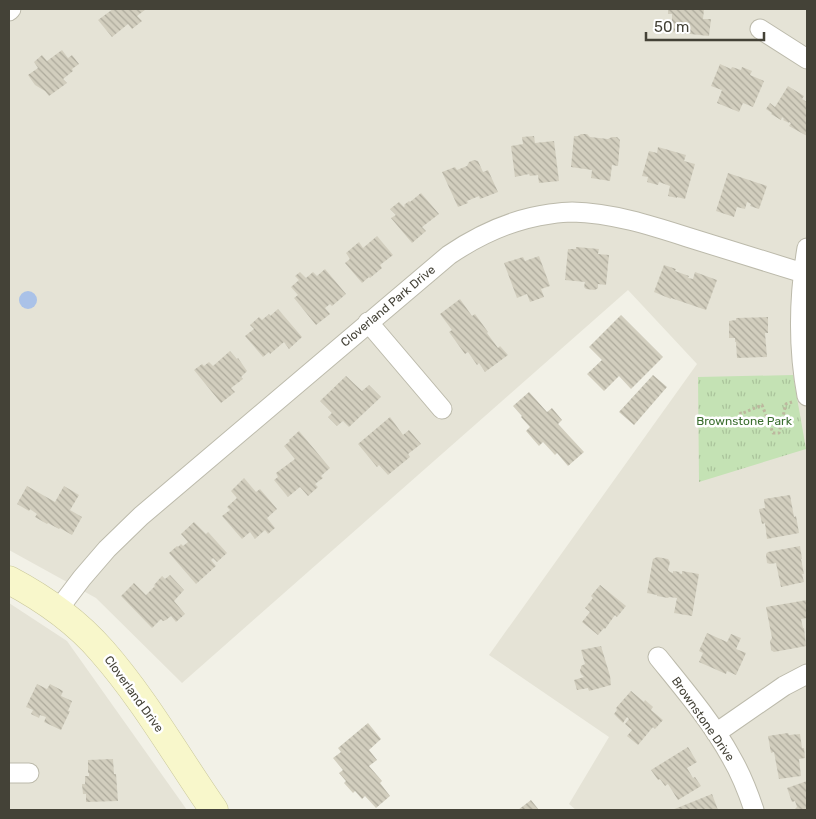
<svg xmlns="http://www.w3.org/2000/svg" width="816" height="819" font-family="Rubik,sans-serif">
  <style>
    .residential { fill: #e5e3d6 }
    .grass { fill: url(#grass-tufts) }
    .water { fill: #aac2e8 }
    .building { fill: url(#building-back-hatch) }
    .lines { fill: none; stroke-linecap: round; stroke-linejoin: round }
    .street-casing { stroke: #bcbaab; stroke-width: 21 }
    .secondary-casing { stroke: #c9c79a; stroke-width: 29 }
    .path { stroke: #bcb89e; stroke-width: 3; stroke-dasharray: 2.5 2.5; stroke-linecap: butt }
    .street { stroke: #fff; stroke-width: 19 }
    .secondary { stroke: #f8f7cb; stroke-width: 28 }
    .labels { text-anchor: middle; stroke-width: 5; stroke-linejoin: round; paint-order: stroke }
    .street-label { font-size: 12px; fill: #444237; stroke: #fff }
    .park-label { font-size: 12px; fill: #3c6f31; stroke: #fff }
  </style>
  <defs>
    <pattern id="grass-tufts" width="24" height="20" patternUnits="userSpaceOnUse" patternTransform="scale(1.25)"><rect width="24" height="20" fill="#c4e2b4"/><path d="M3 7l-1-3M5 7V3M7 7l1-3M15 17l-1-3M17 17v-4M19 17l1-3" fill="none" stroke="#aac39b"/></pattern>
    <pattern id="building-back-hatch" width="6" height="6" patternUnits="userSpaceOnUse" patternTransform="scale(1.25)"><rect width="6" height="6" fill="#d2cebe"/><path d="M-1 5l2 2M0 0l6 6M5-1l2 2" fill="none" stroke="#aca99b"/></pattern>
  </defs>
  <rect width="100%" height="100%" fill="#f2f1e7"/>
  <!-- residential -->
  <path class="residential" d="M 9,9 L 807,9 L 807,810 L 576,810 L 569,804 L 609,737 L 489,655 L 697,364 L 628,290 L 182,683 L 96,598 L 9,550 Z
    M 9,603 L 67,641 L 187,810 L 9,810 Z"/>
  <!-- grass -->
  <path class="grass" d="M 793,375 L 806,449 L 699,482 L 698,377 Z"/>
  <!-- water -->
  <path class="water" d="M19 300a9 9 0 1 1 18 0a9 9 0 1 1-18 0Z"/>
  <!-- building -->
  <path class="building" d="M 113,9 L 146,9 L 137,16 L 142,21 L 132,29 L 128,24 L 112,37 L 98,20 Z
    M 668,9 L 704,9 L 703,19 L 711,19 L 709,36 L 672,32 L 673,22 L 672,22 L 672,14 L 668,14 Z
    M 62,50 L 68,58 L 72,55 L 79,64 L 72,69 L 73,71 L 63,79 L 67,83 L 49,96 L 45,91 L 35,85 L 28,75 L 38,68 L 34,62 L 42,55 L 47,61 Z
    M 720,64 L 731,69 L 732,67 L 741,70 L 742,67 L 752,71 L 750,75 L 764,81 L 753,107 L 743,103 L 739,112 L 717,103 L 722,90 L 711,86 Z
    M 788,86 L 804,96 L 802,99 L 807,102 L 807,136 L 789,126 L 791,123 L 789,122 L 789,123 L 783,120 L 784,119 L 782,117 L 781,120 L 771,114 L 772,113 L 766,109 L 770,103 L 775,107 Z
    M 581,134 L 587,134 L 590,137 L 608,139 L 612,137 L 617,137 L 620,140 L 618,166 L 612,165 L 610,181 L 591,178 L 592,170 L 571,167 L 574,136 L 578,136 Z
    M 534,136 L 535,143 L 554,141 L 559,181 L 539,183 L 538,175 L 530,176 L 529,174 L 515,177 L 511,146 L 523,144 L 522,137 Z
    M 658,147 L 686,155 L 684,161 L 695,164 L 685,199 L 677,197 L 677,198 L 668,196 L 670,186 L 659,182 L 658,185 L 647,182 L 648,177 L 642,176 L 649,151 L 657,153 Z
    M 474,160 L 478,161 L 483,172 L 488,170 L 498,192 L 480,199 L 479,196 L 467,201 L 468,203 L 458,207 L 442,172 L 455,167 L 457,170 L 467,166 L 469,162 Z
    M 728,173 L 767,186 L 759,209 L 750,206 L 751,204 L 747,202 L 745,209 L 737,207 L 734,217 L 716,211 Z
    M 421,193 L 439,214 L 422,227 L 426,231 L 412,243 L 391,218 L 396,215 L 390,209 L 399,202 L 404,207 L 405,206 L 404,205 L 409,201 L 410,202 Z
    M 377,236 L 393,255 L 380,265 L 382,268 L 370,278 L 369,277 L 362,283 L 345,263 L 350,259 L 346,253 L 359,242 L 363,248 Z
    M 576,247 L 599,249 L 598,254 L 609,255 L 606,285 L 598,284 L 598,288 L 595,290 L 586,289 L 584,287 L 585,282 L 565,280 L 568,249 L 576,249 Z
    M 539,256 L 550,286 L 541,289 L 544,297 L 530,302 L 527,294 L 517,298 L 504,263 L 523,257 L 525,261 Z
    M 664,265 L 676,269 L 675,271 L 689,276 L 688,278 L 693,279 L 695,272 L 717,280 L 706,310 L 671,298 L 671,299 L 654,292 Z
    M 325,269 L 346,294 L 332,306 L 330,304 L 325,308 L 330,314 L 316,325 L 294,298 L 298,295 L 291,287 L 299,280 L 295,276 L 300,272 L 306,278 L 313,272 L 317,276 Z
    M 460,299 L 472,316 L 475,314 L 488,332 L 487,333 L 498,348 L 500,346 L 508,355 L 485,372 L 479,363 L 477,365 L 468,352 L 465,354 L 449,332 L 452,330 L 440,314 Z
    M 278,309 L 302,337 L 289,349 L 284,342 L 270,354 L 269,352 L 263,357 L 245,336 L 254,329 L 250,325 L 259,317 L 262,320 L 269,314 L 270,316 Z
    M 621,315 L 663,357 L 631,389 L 619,376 L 604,391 L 587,374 L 602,360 L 589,347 Z
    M 768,317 L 768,333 L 765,333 L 767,357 L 737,358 L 736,342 L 735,342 L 735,338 L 729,338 L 729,321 L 736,320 L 736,318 Z
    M 230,351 L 237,359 L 238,358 L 247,371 L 241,377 L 243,379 L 231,388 L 235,392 L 221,403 L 194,370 L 202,364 L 204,366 L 209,362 L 213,366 Z
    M 653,375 L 667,387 L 634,425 L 619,412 Z
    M 346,376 L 362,391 L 369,385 L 381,397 L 349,427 L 343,421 L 337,426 L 328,417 L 332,413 L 320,401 Z
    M 529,392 L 547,412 L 552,408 L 562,420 L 558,424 L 584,452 L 568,466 L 557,453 L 555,455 L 543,442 L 539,446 L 526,431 L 530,427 L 521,417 L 522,416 L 513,406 Z
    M 390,417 L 403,435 L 409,430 L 421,444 L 408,454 L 410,457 L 388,475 L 379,465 L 377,467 L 358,444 Z
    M 299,431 L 330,468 L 321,476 L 323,478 L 315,484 L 318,487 L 308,496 L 300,487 L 288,497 L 274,480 L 278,477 L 276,473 L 295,459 L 284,446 L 290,441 L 289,440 Z
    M 244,478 L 256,492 L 260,489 L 277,509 L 267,518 L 275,528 L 268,534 L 265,530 L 255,539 L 250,532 L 242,539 L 222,516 L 230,510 L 227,507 L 237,498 L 231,491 Z
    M 27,486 L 55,502 L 64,486 L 79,495 L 70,510 L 82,517 L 72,535 L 60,528 L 59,529 L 48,523 L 47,524 L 35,517 L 37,514 L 30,509 L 29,511 L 17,504 Z
    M 790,495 L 794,517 L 796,516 L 799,533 L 767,539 L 765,523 L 762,524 L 759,509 L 765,508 L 764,499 Z
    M 194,522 L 206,534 L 208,532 L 227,553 L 217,562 L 213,558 L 211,560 L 216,566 L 196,584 L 169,553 L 177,546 L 178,547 L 181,544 L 183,546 L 188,542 L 181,534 Z
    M 800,546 L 802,559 L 801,559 L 804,574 L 802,574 L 804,582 L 781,587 L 776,563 L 770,564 L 767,563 L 766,554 L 768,552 Z
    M 657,557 L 668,559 L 670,562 L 668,570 L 670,572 L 673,573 L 673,571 L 680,572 L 679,573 L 682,574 L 682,571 L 699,574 L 692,616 L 674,613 L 677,598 L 669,597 L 668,598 L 657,596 L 657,595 L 647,593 L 653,559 Z
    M 170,575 L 184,590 L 174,601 L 185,614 L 176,622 L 171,616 L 166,620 L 163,621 L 161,619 L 152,628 L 121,596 L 134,583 L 146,595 L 155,586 L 154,585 L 162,576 L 165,579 Z
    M 600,585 L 626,606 L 617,617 L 615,615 L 605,629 L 604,628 L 598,635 L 582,622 L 590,612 L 585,608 L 593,598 L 591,596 Z
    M 807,600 L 807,618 L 801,619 L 803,628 L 804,628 L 806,646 L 774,652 L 771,650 L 770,641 L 772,638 L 766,607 Z
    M 707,633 L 727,642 L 731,634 L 741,638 L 736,649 L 746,653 L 736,675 L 727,671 L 726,674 L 699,662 L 703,653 L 699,651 Z
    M 601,646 L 610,676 L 611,685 L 589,691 L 588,688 L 577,690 L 574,680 L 584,677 L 581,674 L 580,670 L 581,668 L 581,666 L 585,664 L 581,650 Z
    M 37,684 L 47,689 L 50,684 L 63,691 L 61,696 L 72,701 L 68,711 L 70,711 L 61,730 L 44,722 L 46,717 L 40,715 L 39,718 L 31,714 L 33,710 L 26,707 Z
    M 631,691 L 644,702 L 645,700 L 653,707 L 651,710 L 663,720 L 655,729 L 653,727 L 638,745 L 627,736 L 632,730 L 625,724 L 629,719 L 627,717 L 623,723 L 614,714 L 617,710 L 616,708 Z
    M 368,723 L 381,739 L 369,750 L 377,760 L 369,766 L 382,781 L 380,783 L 390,796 L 376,808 L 365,796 L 362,799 L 355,791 L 353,793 L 344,783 L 346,781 L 339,773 L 343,770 L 333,758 L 341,752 L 338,748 Z
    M 788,733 L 789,735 L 800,734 L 802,748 L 804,748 L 805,758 L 799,759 L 801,776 L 779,779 L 774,752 L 771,753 L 768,736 Z
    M 688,747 L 697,762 L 687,768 L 693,778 L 695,777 L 701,786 L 678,800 L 668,784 L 665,786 L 660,779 L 658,780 L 651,770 Z
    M 113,759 L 114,774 L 116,774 L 118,801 L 86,802 L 86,794 L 83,794 L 82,784 L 85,784 L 85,776 L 89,776 L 89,773 L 88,773 L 88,760 Z
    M 807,781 L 807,810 L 795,810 L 795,809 L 797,807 L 795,801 L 792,802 L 787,788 Z
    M 712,794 L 718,810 L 672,810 Z
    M 531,800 L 539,810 L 518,810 Z"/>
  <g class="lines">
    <!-- street casing -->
    <g class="street-casing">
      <path id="street" d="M 9,11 L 11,9
        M 760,29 L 807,59
        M 807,248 C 799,296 798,348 807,396
        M 368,322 L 442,409
        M 57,611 L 82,578 L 107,549 L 141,516 L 449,255 C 480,234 513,219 550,214 C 557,213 565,212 572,212 C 612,213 650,225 687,237 C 726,249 764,261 803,273
        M 658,657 C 683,688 712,722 731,757 C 741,774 748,792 754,810
        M 716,733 L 784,686 L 807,674
        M 9,773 L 29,773"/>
    </g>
    <!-- secondary casing -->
    <g class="secondary-casing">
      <path id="secondary" d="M 9,580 C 43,598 77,622 102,651 C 145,700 177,757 214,810"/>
    </g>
    <!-- path -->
    <path class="path" d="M 740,412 L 741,414 L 762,405 L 773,433 L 779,433 L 786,404 L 792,402"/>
    <!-- street -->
    <use href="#street" class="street"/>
    <!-- secondary -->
    <use href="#secondary" class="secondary"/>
  </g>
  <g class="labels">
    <!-- street labels -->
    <g class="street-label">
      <text transform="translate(388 306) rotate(-40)" y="4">Cloverland Park Drive</text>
      <text transform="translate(134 694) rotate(54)" y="4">Cloverland Drive</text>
      <text transform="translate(703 719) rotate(55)" y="4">Brownstone Drive</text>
    </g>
    <!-- park labels -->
    <g class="park-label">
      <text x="744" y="425">Brownstone Park</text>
    </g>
  </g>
  <!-- border -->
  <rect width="816" height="819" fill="none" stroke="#444237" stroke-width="20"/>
  <!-- scale -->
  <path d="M646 32v8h118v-8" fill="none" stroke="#444237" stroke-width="2.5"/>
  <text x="654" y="32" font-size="15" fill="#444237" stroke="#ffffff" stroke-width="4" paint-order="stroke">50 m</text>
</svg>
